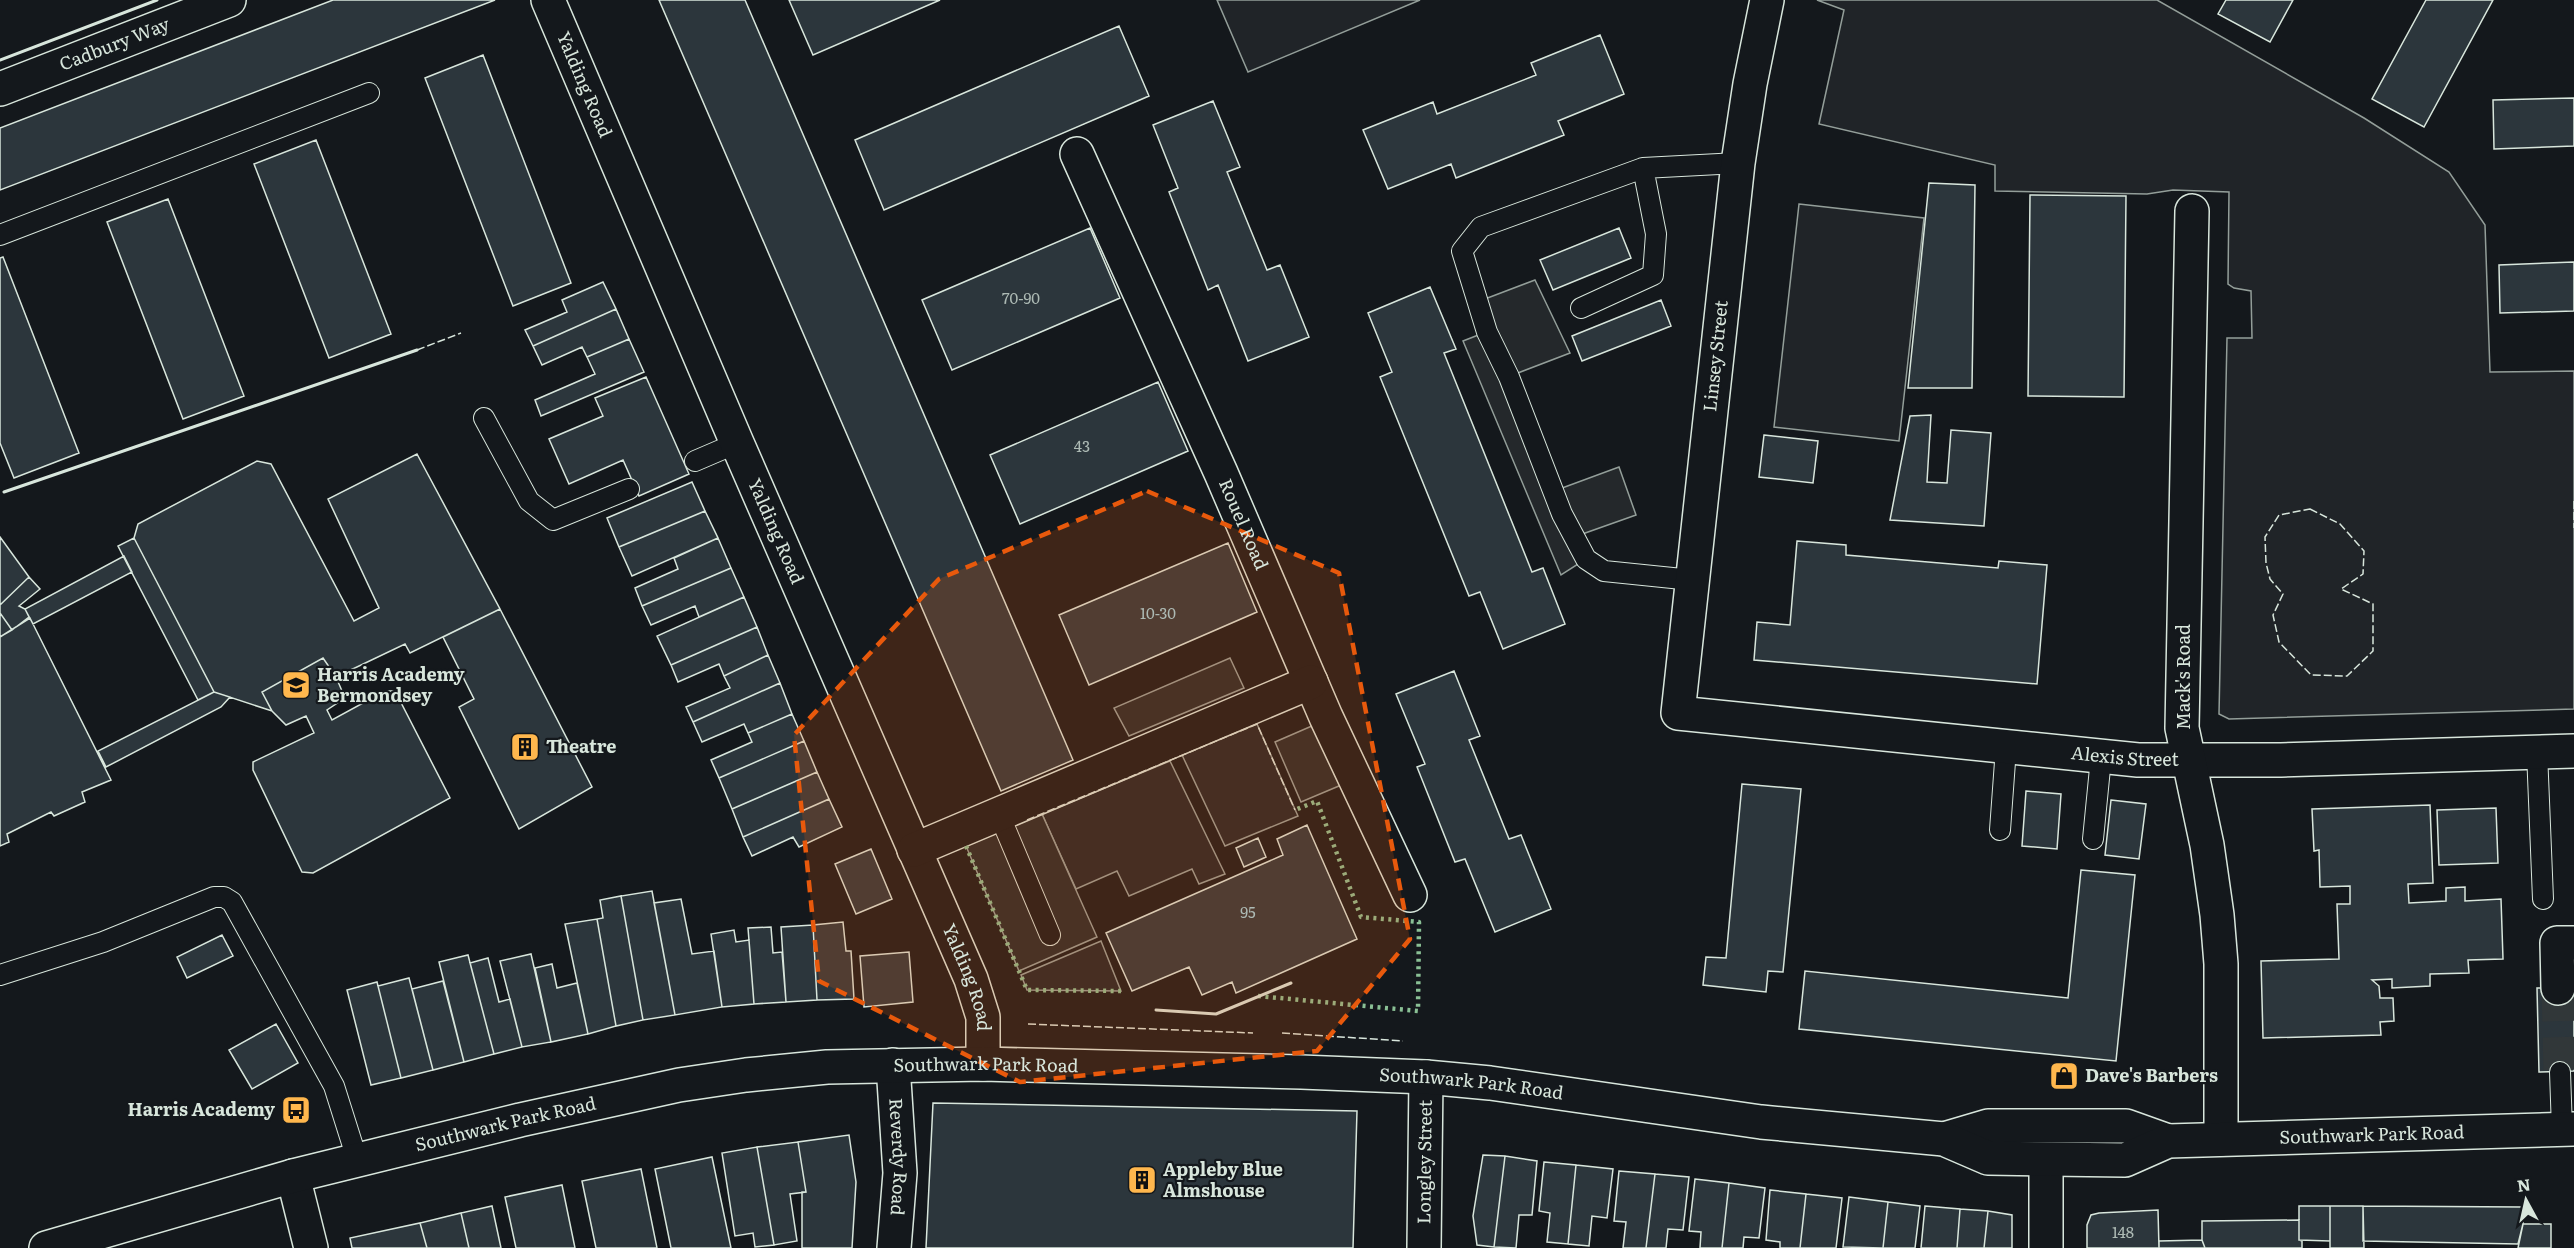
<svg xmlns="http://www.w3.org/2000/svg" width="2574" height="1248" font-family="Literata,serif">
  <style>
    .green { fill: #202428; stroke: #939e99; stroke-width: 1.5 }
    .parking { fill: #24282b; stroke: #939e99; stroke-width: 1.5 }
    .building { fill: #2c363c; stroke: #d8e6dc; stroke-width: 1.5 }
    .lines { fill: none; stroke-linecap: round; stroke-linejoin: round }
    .street-tunnel { stroke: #313739; stroke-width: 33; stroke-dasharray: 33 16; stroke-linecap: butt }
    .lane-casing { stroke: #d8e6dc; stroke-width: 22 }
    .street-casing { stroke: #d8e6dc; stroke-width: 36 }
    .primary-casing { stroke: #d8e6dc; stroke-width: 36 }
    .lane { stroke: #14181c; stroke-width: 20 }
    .street { stroke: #14181c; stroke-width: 33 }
    .primary { stroke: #14181c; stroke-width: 33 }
    .hedge { stroke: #8ac095; stroke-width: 4.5; stroke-dasharray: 3 4.5; stroke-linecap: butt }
    .fence { stroke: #d8e6dc; stroke-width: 1.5; stroke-dasharray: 8 3; stroke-linecap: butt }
    .wall { stroke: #d8e6dc; stroke-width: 3 }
    .marked { fill: #e8590c; fill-opacity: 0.2; stroke: #e8590c; stroke-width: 4.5; stroke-dasharray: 12 8; stroke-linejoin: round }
    .labels { text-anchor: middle; stroke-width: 4.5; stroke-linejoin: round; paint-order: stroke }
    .number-label { font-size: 15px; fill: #adbab4 }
    .street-label { font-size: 18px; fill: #d8e6dc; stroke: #14181c }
    .poi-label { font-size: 18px; font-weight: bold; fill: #d8e6dc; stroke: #14181c; text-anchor: start }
  </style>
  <rect width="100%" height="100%" fill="#14181c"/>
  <!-- green -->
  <path class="green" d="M 1217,0 L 1420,0 L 1248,72 Z
    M 1817,0 L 2157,0 L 2364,118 L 2449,172 L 2485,225 L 2490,372 L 2574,371 L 2574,709 L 2229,719 L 2219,714 L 2227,338 L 2252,338 L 2251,291 L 2234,288 L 2228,284 L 2229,192 L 2173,190 L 2147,194 L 1995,191 L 1995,165 L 1819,124 L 1844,10 Z
    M 1799,204 L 1924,218 L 1899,441 L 1774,427 Z
    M 1257,724 L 1298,816 L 1225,846 L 1182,755 Z
    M 1170,761 L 1225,874 L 1199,884 L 1192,869 L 1129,896 L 1117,871 L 1076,889 L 1042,814 Z
    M 1101,941 L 1121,991 L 1027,990 L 1021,975 Z"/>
  <!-- parking -->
  <path class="parking" d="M 1535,280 L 1570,353 L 1510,376 L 1554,491 L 1619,467 L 1636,515 L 1574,537 L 1586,559 L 1561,575 L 1463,341 L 1486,332 L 1477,302 Z
    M 1230,658 L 1244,688 L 1129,736 L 1114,708 Z
    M 1321,722 L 1346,783 L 1301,802 L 1275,742 Z
    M 1042,814 L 1097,937 L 1019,971 L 966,846 Z"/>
  <!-- building -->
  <path class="building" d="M 333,0 L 495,0 L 0,190 L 0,128 Z
    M 659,0 L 745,0 L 1073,760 L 1001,791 Z
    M 789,0 L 940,0 L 813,55 Z
    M 2226,0 L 2293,0 L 2270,42 L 2218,14 Z
    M 2426,0 L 2493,0 L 2424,127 L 2372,99 Z
    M 1119,26 L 1149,96 L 884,210 L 855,140 Z
    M 1600,35 L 1624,94 L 1558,121 L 1564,135 L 1456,178 L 1451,164 L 1388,189 L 1363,130 L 1433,102 L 1437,114 L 1536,75 L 1531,63 Z
    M 483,55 L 571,283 L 513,306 L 425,78 Z
    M 2574,98 L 2574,146 L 2494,149 L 2493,100 Z
    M 1213,101 L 1240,167 L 1227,172 L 1267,270 L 1280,265 L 1309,337 L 1248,361 L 1218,285 L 1208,290 L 1169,192 L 1178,188 L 1153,125 Z
    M 316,140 L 391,334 L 329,358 L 254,164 Z
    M 1929,183 L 1975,185 L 1972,388 L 1908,388 Z
    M 2030,195 L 2126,196 L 2124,397 L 2028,396 Z
    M 168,199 L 244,396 L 183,419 L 107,222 Z
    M 1090,228 L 1120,298 L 952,370 L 922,300 Z
    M 1619,228 L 1631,258 L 1553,290 L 1540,260 Z
    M 3,257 L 79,453 L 14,478 L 0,443 L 0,258 Z
    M 2574,262 L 2574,311 L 2500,313 L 2499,265 Z
    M 603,282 L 616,309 L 533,346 L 525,330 L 567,312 L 562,300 Z
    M 1430,287 L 1456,349 L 1444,353 L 1532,572 L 1543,568 L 1565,624 L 1503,649 L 1480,592 L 1469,596 L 1380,377 L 1392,372 L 1368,313 Z
    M 1661,300 L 1671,326 L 1582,361 L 1572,336 Z
    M 616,309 L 629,339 L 587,357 L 582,347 L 542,365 L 533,346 Z
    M 629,339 L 644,372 L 541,416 L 535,400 L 595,374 L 587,357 Z
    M 646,377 L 689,474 L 639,496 L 623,460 L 569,484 L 549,439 L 603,416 L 595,398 Z
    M 1158,382 L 1188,451 L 1020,524 L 990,455 Z
    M 1931,415 L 1927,482 L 1947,483 L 1951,430 L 1991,433 L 1984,526 L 1890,520 L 1910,416 Z
    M 1764,435 L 1818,441 L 1813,483 L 1759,477 Z
    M 417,454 L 500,609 L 410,653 L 405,644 L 336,677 L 323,658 L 262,692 L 272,711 L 214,692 L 134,538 L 138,524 L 257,461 L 271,464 L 354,621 L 379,608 L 328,499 Z
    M 692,482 L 705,511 L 619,547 L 607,518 Z
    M 705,511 L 718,538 L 632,576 L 619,547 Z
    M 0,537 L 29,577 L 0,605 Z
    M 134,538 L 214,692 L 198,700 L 118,546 Z
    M 718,538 L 731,568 L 642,606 L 635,588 L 678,569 L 674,558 Z
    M 1797,541 L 1846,545 L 1846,555 L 1998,568 L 1999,561 L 2047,565 L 2037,684 L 1754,660 L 1757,622 L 1790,625 Z
    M 1228,543 L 1257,612 L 1089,685 L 1059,615 Z
    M 124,556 L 132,572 L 33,624 L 25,609 Z
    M 731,568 L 744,597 L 699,617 L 695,606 L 651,625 L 642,606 Z
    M 29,577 L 40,589 L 19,606 L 25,609 L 29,617 L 12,630 L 0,613 L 0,605 Z
    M 744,597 L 757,627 L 671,665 L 657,636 Z
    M 500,609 L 592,787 L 519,829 L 459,707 L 474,699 L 443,637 Z
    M 0,613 L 12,630 L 0,637 Z
    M 30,618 L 111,780 L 82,792 L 85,802 L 54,816 L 51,812 L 7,834 L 9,842 L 0,846 L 0,637 Z
    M 757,627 L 768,655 L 724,676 L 719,664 L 678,682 L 671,665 Z
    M 768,655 L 780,683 L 693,722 L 686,707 L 730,688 L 724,676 Z
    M 323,658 L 336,677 L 345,698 L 327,710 L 332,720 L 385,691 L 395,691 L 450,798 L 313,873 L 302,872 L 253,770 L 253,762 L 314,733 L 306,716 L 286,725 L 272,711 L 262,692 Z
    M 1454,671 L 1480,736 L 1469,740 L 1509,839 L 1521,835 L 1551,909 L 1495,932 L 1465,859 L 1455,862 L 1417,767 L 1425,764 L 1396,694 Z
    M 780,683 L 792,714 L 748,733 L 744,724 L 702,742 L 693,722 Z
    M 214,692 L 230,697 L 221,707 L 106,767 L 98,751 Z
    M 792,714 L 804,741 L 719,778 L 711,760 L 752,742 L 748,733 Z
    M 804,741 L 817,772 L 732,809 L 719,778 Z
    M 817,772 L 829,799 L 743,837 L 732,809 Z
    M 1742,784 L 1801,789 L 1783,972 L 1768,971 L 1766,992 L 1703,985 L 1706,957 L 1726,958 Z
    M 2026,791 L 2061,794 L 2057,849 L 2022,846 Z
    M 829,799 L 842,827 L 799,847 L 793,837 L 752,856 L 743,837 Z
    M 2111,800 L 2146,804 L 2139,859 L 2105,855 Z
    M 2430,805 L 2433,883 L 2408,884 L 2409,903 L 2446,901 L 2446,888 L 2465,887 L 2465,901 L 2501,899 L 2503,959 L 2468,960 L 2469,973 L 2430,974 L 2430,986 L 2392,988 L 2392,979 L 2372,980 L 2379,986 L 2380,998 L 2393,998 L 2394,1021 L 2380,1022 L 2381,1035 L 2263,1038 L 2261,961 L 2339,959 L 2337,904 L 2350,904 L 2350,886 L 2320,887 L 2319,850 L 2314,851 L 2312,809 Z
    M 2496,808 L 2498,863 L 2439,865 L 2437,810 Z
    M 1307,825 L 1357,939 L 1236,993 L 1232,982 L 1202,995 L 1189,967 L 1132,991 L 1106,933 L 1283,855 L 1277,839 Z
    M 1258,838 L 1266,857 L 1244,867 L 1236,848 Z
    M 871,849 L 892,899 L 856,914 L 835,864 Z
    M 2081,870 L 2135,875 L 2116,1061 L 1799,1029 L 1805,971 L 2068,998 Z
    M 652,891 L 675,1015 L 643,1020 L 621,896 Z
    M 621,896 L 643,1020 L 616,1026 L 597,919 L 603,918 L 600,900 Z
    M 681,899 L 692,954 L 714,951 L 722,1007 L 675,1015 L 654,903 Z
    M 597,919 L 616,1026 L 588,1034 L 565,924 Z
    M 843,922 L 846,951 L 851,951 L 854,999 L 817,1000 L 813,925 Z
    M 813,925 L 817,1000 L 786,1002 L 781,927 Z
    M 771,927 L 773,953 L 782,952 L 786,1002 L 754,1004 L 748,928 Z
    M 734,930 L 736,942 L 749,940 L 754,1004 L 722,1007 L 711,934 Z
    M 222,935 L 233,956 L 187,978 L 177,957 Z
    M 909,952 L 913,1002 L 864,1007 L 860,956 Z
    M 531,954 L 551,1042 L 522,1047 L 500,961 Z
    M 468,955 L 494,1054 L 464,1062 L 439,962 Z
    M 488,958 L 499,1002 L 510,999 L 522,1047 L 494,1054 L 470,963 Z
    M 552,964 L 557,988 L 577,983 L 588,1034 L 551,1042 L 535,968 Z
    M 409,978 L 433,1070 L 401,1078 L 378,986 Z
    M 443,981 L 464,1062 L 433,1070 L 412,989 Z
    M 377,982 L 401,1078 L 371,1085 L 347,990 Z
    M 2537,988 L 2574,988 L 2574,1071 L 2539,1072 Z
    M 276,1024 L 298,1063 L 252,1089 L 229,1050 Z
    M 933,1103 L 1357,1111 L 1353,1248 L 926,1248 Z
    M 849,1135 L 856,1182 L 852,1248 L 802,1248 L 802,1192 L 806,1192 L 798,1142 Z
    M 798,1142 L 806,1192 L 790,1194 L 797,1241 L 774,1245 L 757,1147 Z
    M 757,1147 L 774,1245 L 755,1247 L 753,1233 L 735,1236 L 722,1153 Z
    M 1483,1155 L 1505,1156 L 1494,1247 L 1477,1245 L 1473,1216 Z
    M 1505,1156 L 1537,1161 L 1532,1215 L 1519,1215 L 1516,1248 L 1494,1247 Z
    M 712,1157 L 731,1248 L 671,1248 L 655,1169 Z
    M 1544,1162 L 1576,1165 L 1568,1244 L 1547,1242 L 1550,1213 L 1539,1211 Z
    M 1576,1165 L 1613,1169 L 1607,1218 L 1592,1216 L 1589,1246 L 1568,1244 Z
    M 641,1169 L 657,1248 L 596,1248 L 582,1181 Z
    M 1619,1171 L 1655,1174 L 1646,1248 L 1623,1248 L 1626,1222 L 1614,1221 Z
    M 1655,1174 L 1689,1177 L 1683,1230 L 1668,1229 L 1666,1248 L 1646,1248 Z
    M 1695,1179 L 1729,1183 L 1722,1248 L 1700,1248 L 1701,1232 L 1689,1231 Z
    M 1729,1183 L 1765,1188 L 1759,1238 L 1744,1237 L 1743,1248 L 1722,1248 Z
    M 562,1185 L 575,1248 L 516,1248 L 505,1197 Z
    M 1770,1190 L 1806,1194 L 1800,1248 L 1780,1248 L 1780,1242 L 1766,1240 Z
    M 1806,1194 L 1842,1198 L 1836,1248 L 1800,1248 Z
    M 1849,1197 L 1888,1202 L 1883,1248 L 1843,1247 Z
    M 1888,1202 L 1920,1206 L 1915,1248 L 1883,1248 Z
    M 492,1206 L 501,1248 L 469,1248 L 461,1213 Z
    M 1925,1206 L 1960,1209 L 1957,1248 L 1921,1248 Z
    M 2299,1206 L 2330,1206 L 2330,1241 L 2299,1240 Z
    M 2330,1206 L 2363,1206 L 2364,1248 L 2330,1248 Z
    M 2363,1206 L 2523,1207 L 2523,1224 L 2518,1244 L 2363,1241 Z
    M 1960,1209 L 1988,1211 L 1984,1248 L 1957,1248 Z
    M 2158,1210 L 2159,1248 L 2087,1248 L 2087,1225 L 2091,1215 L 2099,1213 Z
    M 1988,1211 L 2012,1215 L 2012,1248 L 1984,1248 Z
    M 461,1213 L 469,1248 L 427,1248 L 420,1223 Z
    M 2299,1220 L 2299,1240 L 2302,1241 L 2302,1248 L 2205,1248 L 2202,1240 L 2202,1221 Z
    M 420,1223 L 427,1248 L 352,1248 L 350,1238 Z
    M 2523,1224 L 2551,1224 L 2551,1248 L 2518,1248 Z
    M 2202,1240 L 2205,1248 L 2159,1248 L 2159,1241 Z"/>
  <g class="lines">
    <!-- street-tunnel -->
    <path class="street-tunnel" d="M 2558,988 L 2560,1072"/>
    <!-- lane casing -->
    <g class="lane-casing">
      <path id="lane" d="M 0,235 L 369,93
        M 1581,308 L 1653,275 L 1656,234 L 1643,168
        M 484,418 L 529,501 L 553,520 L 629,489
        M 695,461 L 737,443
        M 1692,580 L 1604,571 L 1586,559 L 1562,514 L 1509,377 L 1487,332 L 1462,251 L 1481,227 L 1643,168 L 1738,163
        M 2537,752 L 2543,899
        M 999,814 L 1050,935
        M 2000,830 L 2006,748
        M 2093,839 L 2101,758
        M 0,975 L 103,942 L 214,897 L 224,897 L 232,902 L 334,1086 L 357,1159
        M 2560,1072 L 2562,1129"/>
    </g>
    <!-- street casing -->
    <g class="street-casing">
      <g id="street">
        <path id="s1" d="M 548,0 L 737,443 L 971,979 L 983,1017 L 983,1064"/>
        <path id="s2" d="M 1767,0 L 1750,84 L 1738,163 L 1678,713 L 2138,760 L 2281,760 L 2574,751"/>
        <path id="s3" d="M 0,89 L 229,0"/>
        <path id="s4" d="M 1077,154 L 1221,473 L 1326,717 L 1410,895"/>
        <path d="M 2192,211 L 2182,728 L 2207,845 L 2217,915 L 2221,964 L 2221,1139"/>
        <path d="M 914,850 L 1311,682"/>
        <path d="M 2558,988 L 2557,943 L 2574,943"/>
        <path id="s5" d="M 893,1065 L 900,1173 L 894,1248"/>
        <path d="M 2046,1160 L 2046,1248"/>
        <path d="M 293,1176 L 311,1248"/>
        <path id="s6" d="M 1424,1248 L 1426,1077"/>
      </g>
    </g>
    <!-- primary casing -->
    <g class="primary-casing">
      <g id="primary">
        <path d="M 1944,1139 L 1988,1126 L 2126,1126 L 2168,1141"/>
        <path id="s7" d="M 46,1248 L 293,1176 L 520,1120 L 679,1085 L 746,1075 L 827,1067 L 983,1064 L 1301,1072 L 1426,1077 L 1490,1083 L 1761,1122 L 1944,1139 L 1988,1158 L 2125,1160 L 2168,1141 L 2574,1129"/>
      </g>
    </g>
    <!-- lane -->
    <use href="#lane" class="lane"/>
    <!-- street -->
    <use href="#street" class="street"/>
    <!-- primary -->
    <use href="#primary" class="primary"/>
    <!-- hedge -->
    <path class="hedge" d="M 966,846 L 1027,990 L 1121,991
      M 1258,996 L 1418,1011 L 1419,922 L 1361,917 L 1317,801 L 1295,810"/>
    <!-- fence -->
    <path class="fence" d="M 417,350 L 461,333
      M 2574,501 L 2574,528
      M 2310,509 L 2340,524 L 2364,551 L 2363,574 L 2341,589 L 2373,604 L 2373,651 L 2347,676 L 2311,675 L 2279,642 L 2273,615 L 2283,594 L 2270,579 L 2266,563 L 2265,537 L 2279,515 Z
      M 1027,820 L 1257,724 L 1295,810
      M 1028,1024 L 1253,1033
      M 1282,1033 L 1403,1041"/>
    <!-- wall -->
    <path class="wall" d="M 0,60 L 157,0
      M 4,492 L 417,350
      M 1156,1010 L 1216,1014 L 1291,983"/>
  </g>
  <!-- marked area -->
  <path class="marked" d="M 1147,491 L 1339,573 L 1410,939 L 1317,1051 L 1020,1082 L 819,981 L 794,735 L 939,579 Z"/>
  <!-- icons -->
  <defs>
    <g id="school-square" transform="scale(1.5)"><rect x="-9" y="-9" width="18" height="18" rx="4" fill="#ffb74d" stroke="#14181c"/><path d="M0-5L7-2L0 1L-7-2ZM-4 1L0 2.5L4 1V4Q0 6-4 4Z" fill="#111"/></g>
    <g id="building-square" transform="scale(1.5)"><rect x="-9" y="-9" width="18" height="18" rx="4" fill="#ffb74d" stroke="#14181c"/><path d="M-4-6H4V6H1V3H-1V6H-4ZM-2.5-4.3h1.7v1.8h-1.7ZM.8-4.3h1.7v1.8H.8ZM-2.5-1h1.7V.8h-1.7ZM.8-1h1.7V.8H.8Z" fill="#111"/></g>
    <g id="shop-square" transform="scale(1.5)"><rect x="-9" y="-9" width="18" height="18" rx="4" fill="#ffb74d" stroke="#14181c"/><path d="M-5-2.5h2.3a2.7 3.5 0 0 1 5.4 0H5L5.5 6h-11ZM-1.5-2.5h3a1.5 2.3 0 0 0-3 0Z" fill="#111"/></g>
    <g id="bus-square" transform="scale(1.5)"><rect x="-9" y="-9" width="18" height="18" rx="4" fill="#ffb74d" stroke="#14181c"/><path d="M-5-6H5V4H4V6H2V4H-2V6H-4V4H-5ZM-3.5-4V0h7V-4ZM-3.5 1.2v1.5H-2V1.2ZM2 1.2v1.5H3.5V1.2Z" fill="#111"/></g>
  </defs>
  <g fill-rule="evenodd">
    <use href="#school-square" x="296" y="685"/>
    <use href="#building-square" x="525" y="747"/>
    <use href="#shop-square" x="2064" y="1076"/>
    <use href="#bus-square" x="296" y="1110"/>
    <use href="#building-square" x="1142" y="1180"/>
  </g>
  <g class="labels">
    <!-- number labels -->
    <g class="number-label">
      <text x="1021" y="304">70-90</text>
      <text x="1082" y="452">43</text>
      <text x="1158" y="619">10-30</text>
      <text x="1248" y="918">95</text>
      <text x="2123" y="1238">148</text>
    </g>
    <!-- street labels -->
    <g class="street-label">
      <text dy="6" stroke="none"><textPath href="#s3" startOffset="123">Cadbury Way</textPath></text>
      <text dy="6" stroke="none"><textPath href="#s1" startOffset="92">Yalding Road</textPath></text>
      <text transform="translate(1716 356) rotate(-84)" y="6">Linsey Street</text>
      <text dy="6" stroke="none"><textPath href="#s4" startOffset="406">Rouel Road</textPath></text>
      <text dy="6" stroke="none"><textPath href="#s1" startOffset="578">Yalding Road</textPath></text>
      <text transform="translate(2184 677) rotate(-90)" y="6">Mack's Road</text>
      <text dy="6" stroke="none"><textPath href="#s2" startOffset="1168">Alexis Street</textPath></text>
      <text dy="6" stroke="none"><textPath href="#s1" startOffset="1064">Yalding Road</textPath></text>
      <text dy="6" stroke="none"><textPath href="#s7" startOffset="962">Southwark Park Road</textPath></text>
      <text dy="6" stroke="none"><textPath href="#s7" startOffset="1448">Southwark Park Road</textPath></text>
      <text dy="6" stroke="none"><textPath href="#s7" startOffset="476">Southwark Park Road</textPath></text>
      <text dy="6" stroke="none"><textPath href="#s7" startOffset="2360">Southwark Park Road</textPath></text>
      <text dy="6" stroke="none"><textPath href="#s5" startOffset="92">Reverdy Road</textPath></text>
      <text dy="6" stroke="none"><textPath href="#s6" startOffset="86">Longley Street</textPath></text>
    </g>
    <!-- poi labels -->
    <g class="poi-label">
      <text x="317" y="681">Harris Academy<tspan x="317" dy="21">Bermondsey</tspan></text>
      <text x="546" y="753">Theatre</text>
      <text x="2085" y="1082">Dave's Barbers</text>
      <text x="275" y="1116" text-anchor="end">Harris Academy</text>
      <text x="1163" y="1176">Appleby Blue<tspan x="1163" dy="21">Almshouse</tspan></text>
    </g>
  </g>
  <!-- north arrow -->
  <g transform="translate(2526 1200) rotate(352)" stroke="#14181c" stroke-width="4.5" paint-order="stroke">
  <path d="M0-4.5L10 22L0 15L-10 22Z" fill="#d8e6dc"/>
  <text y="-9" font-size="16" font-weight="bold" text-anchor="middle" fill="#d8e6dc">N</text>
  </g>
</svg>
